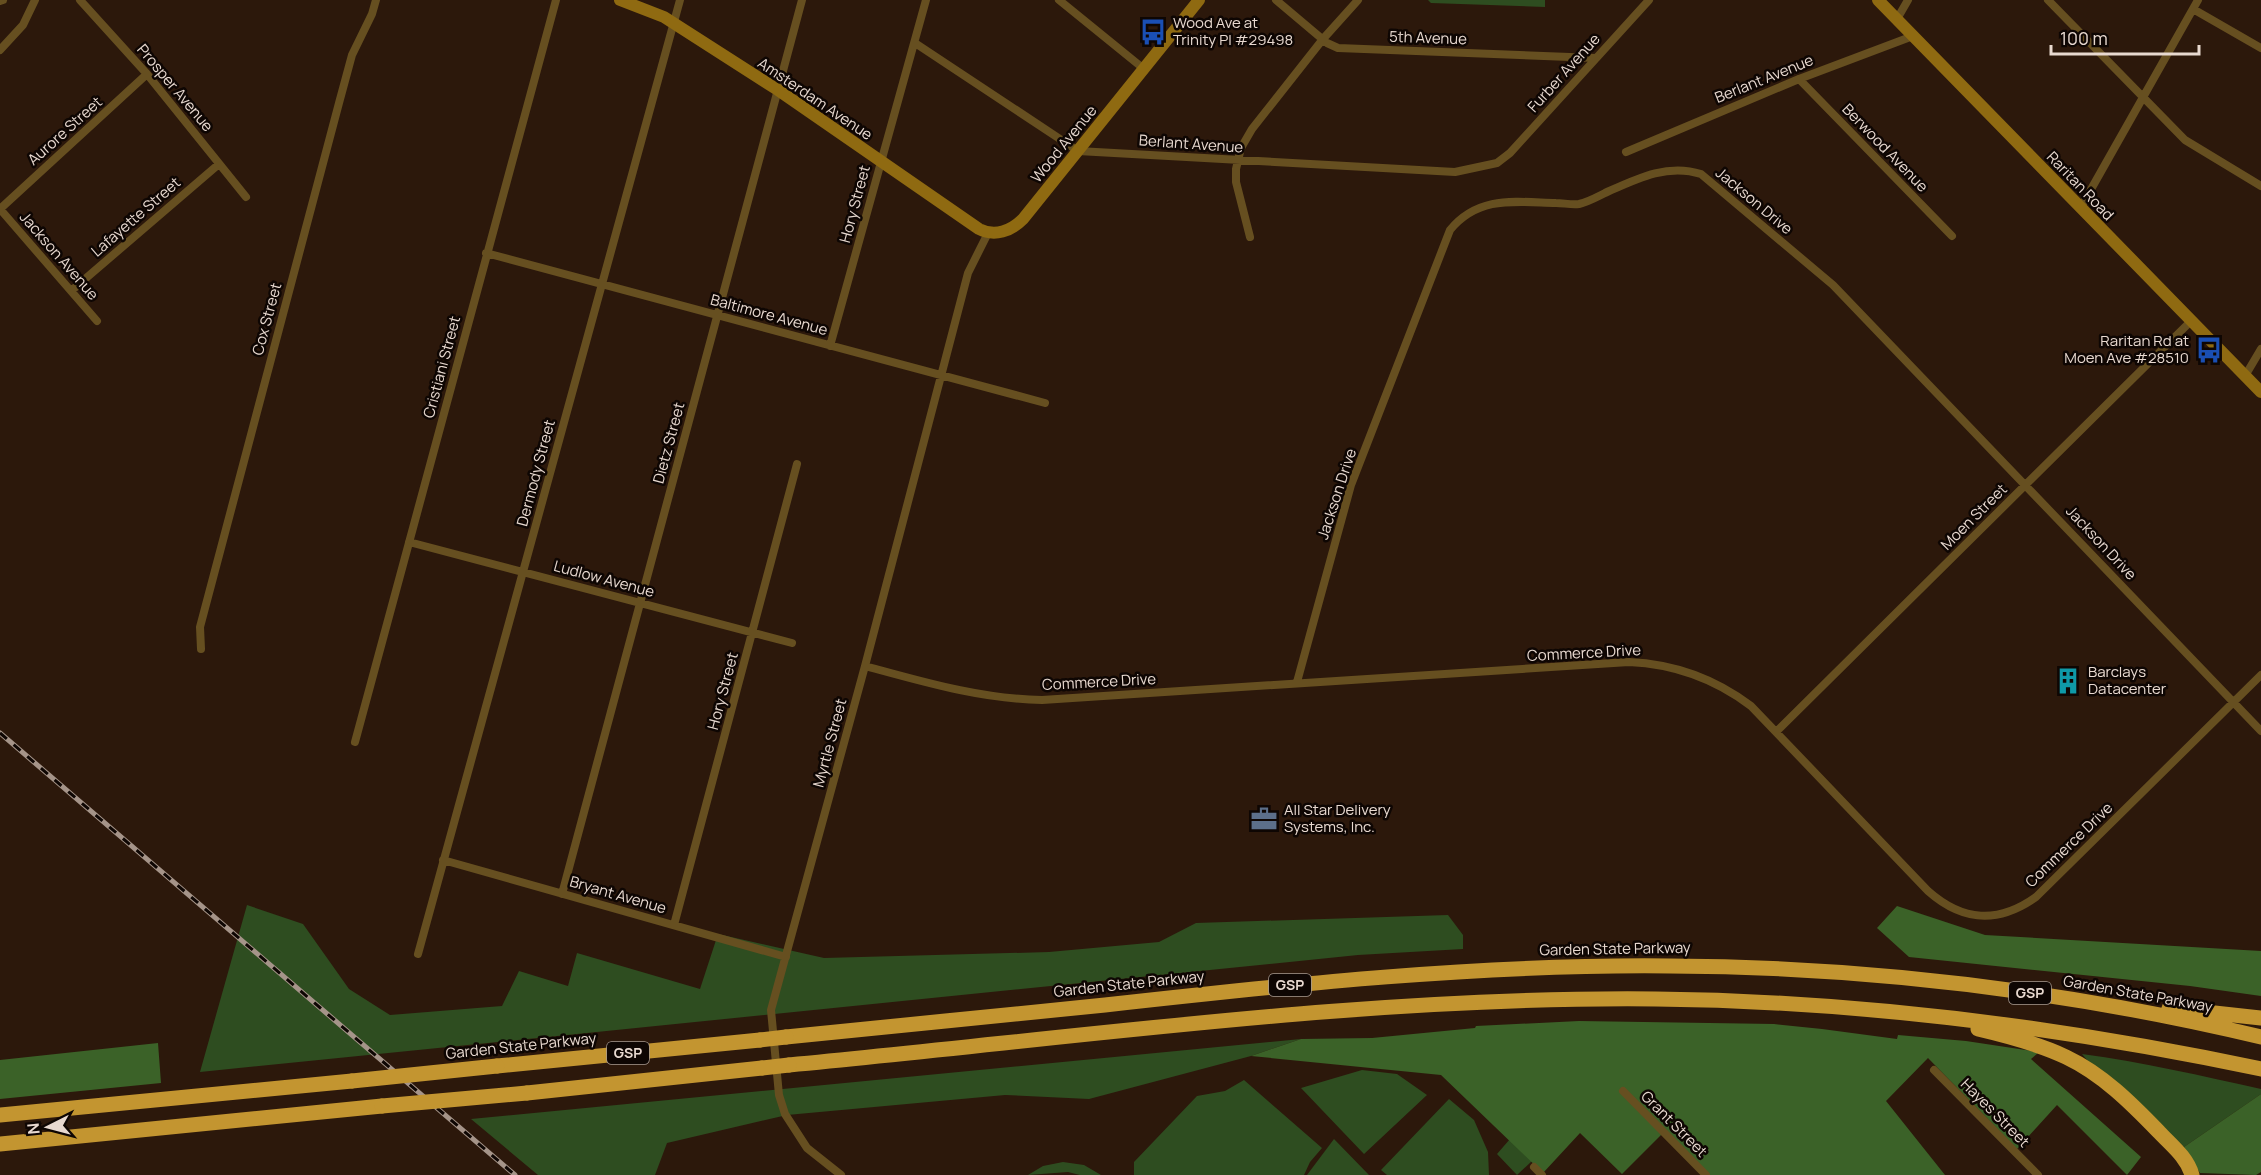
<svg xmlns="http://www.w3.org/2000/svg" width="2261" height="1175" font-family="Manrope,sans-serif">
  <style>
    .green { fill: #2e4d20 }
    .forest { fill: #3b6228 }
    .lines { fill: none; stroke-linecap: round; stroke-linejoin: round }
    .minor { stroke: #664f20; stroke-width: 8 }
    .secondary { stroke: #8f6a11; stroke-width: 12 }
    .motorway { stroke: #c39530; stroke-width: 15 }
    .rail-casing { stroke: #a59489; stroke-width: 5 }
    .rail { stroke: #0e0603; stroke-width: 3; stroke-dasharray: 9; stroke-linecap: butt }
    .motorway-bridge { stroke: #c39530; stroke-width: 15 }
    .labels { text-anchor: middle; stroke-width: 5; stroke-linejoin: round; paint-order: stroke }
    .shield { fill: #0e0603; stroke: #a79a92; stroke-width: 1.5 }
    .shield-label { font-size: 14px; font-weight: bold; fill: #e8d9d0 }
    .poi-label { font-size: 15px; fill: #e8d9d0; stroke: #0e0603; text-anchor: start }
    .street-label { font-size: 15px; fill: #e8d9d0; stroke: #0e0603 }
  </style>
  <rect width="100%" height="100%" fill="#2c180b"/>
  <!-- green -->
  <path class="green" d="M 1428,0 L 1545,0 L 1545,7 L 1431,3 Z
    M 247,905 L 303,924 L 349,989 L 390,1015 L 502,1006 L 519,971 L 568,986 L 577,953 L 700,989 L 718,934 L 824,958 L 1049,952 L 1159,942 L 1196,923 L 1448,915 L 1463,935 L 1463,949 L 1358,955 L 200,1072 Z
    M 1301,1039 L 1251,1056 L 1089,1099 L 1005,1095 L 787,1115 L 667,1143 L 655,1175 L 538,1175 L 471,1119 Z
    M 2082,1054 C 2143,1062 2202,1076 2261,1089 L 2261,1094 L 2184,1147 L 2092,1066 Z
    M 1362,1070 L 1397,1074 L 1427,1095 L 1364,1154 L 1301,1088 Z
    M 1244,1080 L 1322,1148 L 1310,1162 L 1304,1175 L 1134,1175 L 1134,1162 L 1197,1096 L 1225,1091 Z
    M 1449,1099 L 1474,1120 L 1488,1152 L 1489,1175 L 1387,1175 L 1381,1170 Z
    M 1334,1139 L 1369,1175 L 1307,1175 Z
    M 1510,1139 L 1532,1161 L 1517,1175 L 1497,1154 Z
    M 1063,1162 L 1084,1165 L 1101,1175 L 1080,1175 L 1068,1172 L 1028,1175 L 1043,1166 Z"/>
  <!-- forest -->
  <path class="forest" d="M 1897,906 L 1985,935 L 2261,951 L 2261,996 L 2190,986 L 1909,957 L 1877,928 Z
    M 1579,1021 L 1774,1024 L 1822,1029 L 1897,1039 L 1898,1035 L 1966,1041 L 2039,1052 L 2031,1059 L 2141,1157 L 2127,1175 L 2057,1105 L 2017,1149 L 1928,1058 L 1886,1101 L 1945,1175 L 1707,1175 L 1664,1132 L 1622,1174 L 1580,1133 L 1543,1173 L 1441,1075 L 1251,1056 L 1301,1039 L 1372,1038 L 1475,1028 L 1476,1026 Z
    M 158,1043 L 161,1083 L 0,1099 L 0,1060 Z
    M 2261,1094 L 2261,1172 L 2256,1175 L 2200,1173 L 2184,1147 Z"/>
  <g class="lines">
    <!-- minor -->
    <path class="minor" d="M 80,0 L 147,74 L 246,197
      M 1059,0 L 1144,69
      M 1276,0 L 1327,43 L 1338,48 L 1596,58
      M 2048,0 L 2185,140 L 2261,186
      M 0,1 L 3,0
      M 2193,9 L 2261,48
      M 1897,19 L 1908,0
      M 915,43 L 1078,151 L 1455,172 L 1497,163 L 1510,153 L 1649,0
      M 0,50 L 23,25 L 35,0
      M 1799,79 L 1952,236
      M 1626,152 L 1799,79 L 1913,36
      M 2081,207 L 2198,0
      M 0,209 L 147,74
      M 0,209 L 97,321
      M 1250,237 L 1236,182 L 1236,169 L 1241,148 L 1252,129 L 1323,39 L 1358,0
      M 486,253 L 1045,403
      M 71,291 L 219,164
      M 830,346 L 926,0
      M 2245,376 L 2261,349
      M 409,542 L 792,643
      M 201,649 L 200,627 L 339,103 L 352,55 L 372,14 L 376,0
      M 865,666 C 924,682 981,699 1042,700 L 1629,662 C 1675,664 1714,678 1751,706 L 1928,891 C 1963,922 1998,924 2036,897 L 2261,675
      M 1297,682 L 1351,485 L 1450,230 C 1479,195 1516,202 1556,203 C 1563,203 1572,205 1579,204 C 1588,202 1597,197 1605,193 C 1636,179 1667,163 1701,174 L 1833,285 L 2261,731
      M 1776,732 L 2191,321
      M 355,742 L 556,0
      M 443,860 L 786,957
      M 562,894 L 802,0
      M 674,925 L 797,464
      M 418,954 L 680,0
      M 1934,1070 L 2038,1175
      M 1623,1091 L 1706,1175
      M 1534,1167 L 1542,1175
      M 841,1175 L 807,1148 L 785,1114 L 779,1095 L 771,1010 L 865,666 L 968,273 L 988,233"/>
    <!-- secondary -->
    <path class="secondary" d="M 620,0 L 664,17 L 778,90 L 979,229 C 995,237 1011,231 1023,219 L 1199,0
      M 1878,0 L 2261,392"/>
    <!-- motorway -->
    <path class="motorway" d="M 2169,1008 L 2261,1018
      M 1978,1029 C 2008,1036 2039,1044 2066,1057 C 2102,1074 2131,1103 2159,1132 C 2171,1145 2187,1157 2192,1175
      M 786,1037 C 892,1026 999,1016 1105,1005 C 1293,984 1481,964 1670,966 C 1868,967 2068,991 2261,1037
      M 789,1065 C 1077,1038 1366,996 1656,999 C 1860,1001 2062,1027 2261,1069
      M 497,1066 L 760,1040
      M 527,1093 L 762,1068
      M 0,1115 L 352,1081
      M 0,1144 L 382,1106"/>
    <!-- rail casing -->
    <g class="rail-casing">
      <path id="rail" d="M 0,733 L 515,1175"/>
    </g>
    <!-- rail -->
    <use href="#rail" class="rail"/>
    <!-- motorway-bridge -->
    <path class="motorway-bridge" d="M 760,1040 L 786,1037
      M 762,1068 L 789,1065
      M 352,1081 L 497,1066
      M 382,1106 L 527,1093"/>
  </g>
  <!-- icons -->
  <defs>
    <g id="bus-bare" transform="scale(2.07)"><path d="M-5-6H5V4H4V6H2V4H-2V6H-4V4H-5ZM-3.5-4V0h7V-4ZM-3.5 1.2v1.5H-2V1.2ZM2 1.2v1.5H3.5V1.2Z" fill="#1a4fb4" stroke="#0e0603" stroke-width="2.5" paint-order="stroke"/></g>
    <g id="building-bare" transform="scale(2.07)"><path d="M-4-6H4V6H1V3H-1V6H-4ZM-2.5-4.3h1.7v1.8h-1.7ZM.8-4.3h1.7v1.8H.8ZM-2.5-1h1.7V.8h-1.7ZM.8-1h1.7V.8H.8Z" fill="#0f9aa8" stroke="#0e0603" stroke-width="2.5" paint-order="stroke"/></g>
    <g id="office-bare" transform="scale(2.07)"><path d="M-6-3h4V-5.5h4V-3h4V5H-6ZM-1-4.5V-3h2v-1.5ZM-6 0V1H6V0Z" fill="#5c6f8a" stroke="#0e0603" stroke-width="2.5" paint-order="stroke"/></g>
  </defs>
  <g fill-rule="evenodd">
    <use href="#bus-bare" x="1153" y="32"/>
    <use href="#bus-bare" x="2209" y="350"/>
    <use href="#building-bare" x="2068" y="681"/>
    <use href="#office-bare" x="1264" y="819"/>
  </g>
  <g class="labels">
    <!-- shield labels -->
    <g class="shield">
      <rect x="1269" y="974" width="42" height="22" rx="4.5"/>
      <rect x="2009" y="982" width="42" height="22" rx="4.5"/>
      <rect x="607" y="1042" width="42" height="22" rx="4.5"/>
    </g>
    <g class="shield-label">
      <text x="1290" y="990">GSP</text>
      <text x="2030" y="998">GSP</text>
      <text x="628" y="1058">GSP</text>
    </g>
    <!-- poi labels -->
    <g class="poi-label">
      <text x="1173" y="28">Wood Ave at<tspan x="1173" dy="17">Trinity Pl #29498</tspan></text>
      <text x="2189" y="346" text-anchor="end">Raritan Rd at<tspan x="2189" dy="17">Moen Ave #28510</tspan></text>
      <text x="2088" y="677">Barclays<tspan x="2088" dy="17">Datacenter</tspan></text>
      <text x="1284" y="815">All Star Delivery<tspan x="1284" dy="17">Systems, Inc.</tspan></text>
    </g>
    <!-- street labels -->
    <g class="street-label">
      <text transform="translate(1428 38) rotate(2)" y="5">5th Avenue</text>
      <text transform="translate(1564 73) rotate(-48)" y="5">Furber Avenue</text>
      <text transform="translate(1764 79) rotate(-22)" y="5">Berlant Avenue</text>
      <text transform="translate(175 88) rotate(50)" y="5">Prosper Avenue</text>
      <text transform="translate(815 99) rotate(34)" y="5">Amsterdam Avenue</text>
      <text transform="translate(65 131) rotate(-42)" y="5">Aurore Street</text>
      <text transform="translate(1064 144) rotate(-51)" y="5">Wood Avenue</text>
      <text transform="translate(1191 144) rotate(4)" y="5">Berlant Avenue</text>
      <text transform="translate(1885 148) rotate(46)" y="5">Berwood Avenue</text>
      <text transform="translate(2080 186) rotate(46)" y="5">Raritan Road</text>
      <text transform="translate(1754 201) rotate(40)" y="5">Jackson Drive</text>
      <text transform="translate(855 204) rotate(-75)" y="5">Hory Street</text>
      <text transform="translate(136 217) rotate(-41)" y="5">Lafayette Street</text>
      <text transform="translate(59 256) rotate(49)" y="5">Jackson Avenue</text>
      <text transform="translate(769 315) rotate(15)" y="5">Baltimore Avenue</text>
      <text transform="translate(267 319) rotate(-75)" y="5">Cox Street</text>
      <text transform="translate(442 367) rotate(-75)" y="5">Cristiani Street</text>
      <text transform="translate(669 443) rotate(-75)" y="5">Dietz Street</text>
      <text transform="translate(536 473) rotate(-75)" y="5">Dermody Street</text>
      <text transform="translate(1337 494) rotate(-72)" y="5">Jackson Drive</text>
      <text transform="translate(1974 517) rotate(-45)" y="5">Moen Street</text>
      <text transform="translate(2101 543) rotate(47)" y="5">Jackson Drive</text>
      <text transform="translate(604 579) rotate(15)" y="5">Ludlow Avenue</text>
      <text transform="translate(1584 653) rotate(-3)" y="5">Commerce Drive</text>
      <text transform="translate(1099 682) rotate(-3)" y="5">Commerce Drive</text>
      <text transform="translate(723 691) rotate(-75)" y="5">Hory Street</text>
      <text transform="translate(830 743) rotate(-75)" y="5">Myrtle Street</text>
      <text transform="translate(2069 845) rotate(-44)" y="5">Commerce Drive</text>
      <text transform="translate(618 895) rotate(16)" y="5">Bryant Avenue</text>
      <text transform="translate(1615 949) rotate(-1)" y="5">Garden State Parkway</text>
      <text transform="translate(1129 984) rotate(-6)" y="5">Garden State Parkway</text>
      <text transform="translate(2138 994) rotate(10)" y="5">Garden State Parkway</text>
      <text transform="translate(521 1046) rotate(-6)" y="5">Garden State Parkway</text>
      <text transform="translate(1995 1113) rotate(45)" y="5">Hayes Street</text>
      <text transform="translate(1674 1124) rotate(45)" y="5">Grant Street</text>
    </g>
  </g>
  <!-- north arrow -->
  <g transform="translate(48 1127) rotate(264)" stroke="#0e0603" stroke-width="4.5" paint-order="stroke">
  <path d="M0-4.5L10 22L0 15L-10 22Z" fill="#e8d9d0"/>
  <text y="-9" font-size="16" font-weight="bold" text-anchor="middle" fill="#e8d9d0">N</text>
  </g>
  <!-- scale -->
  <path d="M2051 45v9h148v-9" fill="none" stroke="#e8d9d0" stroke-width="3"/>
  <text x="2060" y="45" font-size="18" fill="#e8d9d0" stroke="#0e0603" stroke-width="4.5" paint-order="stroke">100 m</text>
</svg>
